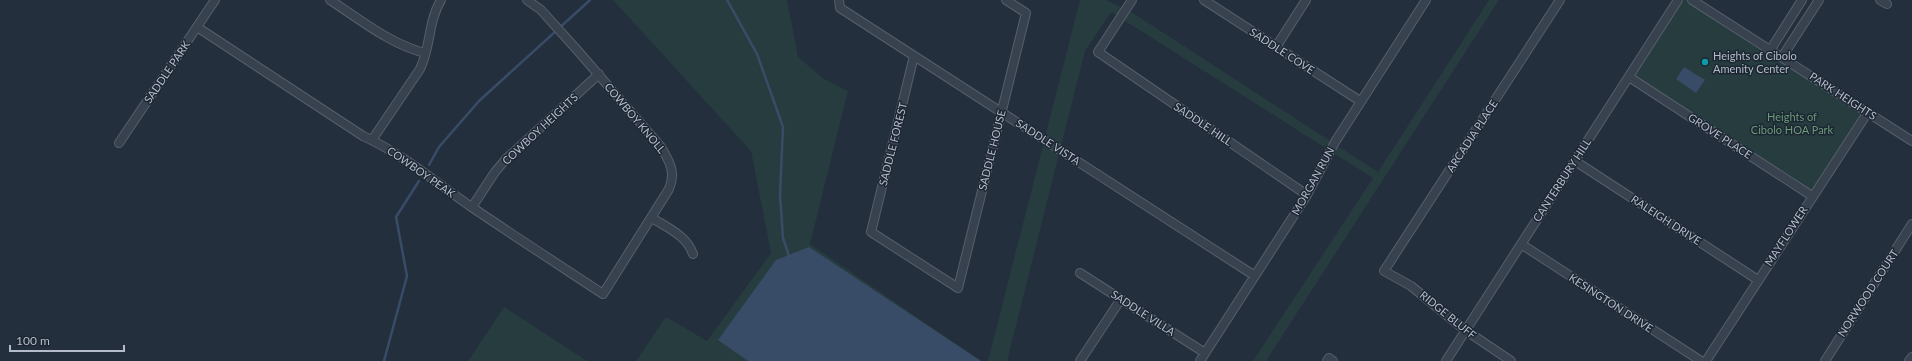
<svg xmlns="http://www.w3.org/2000/svg" width="1912" height="361" font-family="Lato,sans-serif">
  <style>
    .green { fill: #263c3f }
    .water { fill: #394c67 }
    .lines { fill: none; stroke-linecap: round; stroke-linejoin: round }
    .stream { stroke: #394c67; stroke-width: 2.5 }
    .minor-casing { stroke: #565f6c; stroke-width: 10 }
    .minor { stroke: #38414e; stroke-width: 8 }
    .culture-dot { fill: #0f9aa8; stroke: #1d2633; stroke-width: 1.5 }
    .labels { text-anchor: middle; stroke-width: 3; stroke-linejoin: round; paint-order: stroke }
    .street-label { font-size: 11px; fill: #b4bcc9; stroke: #1d2633 }
    .poi-label { font-size: 11px; fill: #b4bcc9; stroke: #1d2633; text-anchor: start }
    .park-label { font-size: 11px; fill: #6b9a76; stroke: #1d2633 }
  </style>
  <rect width="100%" height="100%" fill="#242f3e"/>
  <!-- green -->
  <path class="green" d="M 613,0 L 787,0 L 798,57 L 824,79 L 848,91 L 810,244 L 981,361 L 636,361 L 666,317 L 707,341 L 771,253 L 751,151 Z
    M 1080,0 L 1106,0 L 1133,13 L 1378,172 L 1489,0 L 1499,0 L 1266,361 L 1253,361 L 1373,178 L 1111,12 L 1085,51 L 1007,361 L 988,361 Z
    M 1678,0 L 1692,0 L 1868,112 L 1812,196 L 1629,77 Z
    M 504,307 L 587,361 L 468,361 Z"/>
  <!-- water -->
  <path class="water" d="M 1684,67 L 1705,80 L 1696,93 L 1676,79 Z
    M 809,247 L 981,361 L 748,361 L 718,340 L 776,260 Z"/>
  <g class="lines">
    <!-- stream -->
    <path class="stream" d="M 727,0 L 757,54 L 783,127 L 780,195 L 783,238 L 790,259
      M 429,165 L 439,147 L 479,101 L 590,0
      M 384,361 L 407,276 L 396,217 L 419,181"/>
    <!-- minor casing -->
    <g class="minor-casing">
      <path id="minor" d="M 330,0 C 361,20 390,44 425,53
        M 839,0 L 840,8 L 1255,276
        M 1132,0 L 1098,52 L 1307,195
        M 1204,0 L 1360,101
        M 1692,0 L 1912,141
        M 1880,0 L 1887,4
        M 197,27 L 363,136 C 403,154 436,183 473,208 C 516,237 559,265 603,294 L 669,189 C 676,173 670,162 661,147 L 578,51 L 541,10 L 527,0
        M 1276,47 L 1306,0
        M 1771,49 L 1802,0
        M 914,56 L 871,232 L 958,288 L 1026,13 L 1006,0
        M 1782,57 L 1819,0
        M 1629,77 L 1812,196
        M 372,140 L 420,69 C 431,47 428,21 441,0
        M 119,143 L 215,0
        M 1575,161 L 1758,280
        M 472,207 L 495,172 L 506,159 L 599,74
        M 652,218 C 668,228 687,236 693,254
        M 1521,244 L 1701,361
        M 1080,273 L 1205,353
        M 1080,361 L 1121,299
        M 1200,361 L 1307,195 L 1335,142 L 1426,0
        M 1327,361 L 1329,358 L 1333,361
        M 1446,361 L 1678,0
        M 1511,361 L 1465,330 L 1411,286 L 1384,271 L 1560,0
        M 1706,361 L 1868,112
        M 1825,361 L 1912,224
        M 1909,361 L 1912,357"/>
    </g>
    <!-- minor -->
    <use href="#minor" class="minor"/>
  </g>
  <!-- markers -->
  <circle class="culture-dot" cx="1705" cy="62" r="4"/>
  <g class="labels">
    <!-- street labels -->
    <g class="street-label">
      <text transform="translate(1282 51) rotate(33)" y="4">SADDLE COVE</text>
      <text transform="translate(167 72) rotate(-56)" y="4">SADDLE PARK</text>
      <text transform="translate(1843 96) rotate(33)" y="4">PARK HEIGHTS</text>
      <text transform="translate(635 118) rotate(50)" y="4">COWBOY KNOLL</text>
      <text transform="translate(1203 124) rotate(34)" y="4">SADDLE HILL</text>
      <text transform="translate(540 129) rotate(-43)" y="4">COWBOY HEIGHTS</text>
      <text transform="translate(1472 136) rotate(-57)" y="4">ARCADIA PLACE</text>
      <text transform="translate(1720 136) rotate(33)" y="4">GROVE PLACE</text>
      <text transform="translate(1048 142) rotate(33)" y="4">SADDLE VISTA</text>
      <text transform="translate(893 144) rotate(-76)" y="4">SADDLE FOREST</text>
      <text transform="translate(992 150) rotate(-76)" y="4">SADDLE HOUSE</text>
      <text transform="translate(421 172) rotate(35)" y="4">COWBOY PEAK</text>
      <text transform="translate(1562 180) rotate(-57)" y="4">CANTERBURY HILL</text>
      <text transform="translate(1313 181) rotate(-61)" y="4">MORGAN RUN</text>
      <text transform="translate(1666 220) rotate(33)" y="4">RALEIGH DRIVE</text>
      <text transform="translate(1786 236) rotate(-57)" y="4">MAYFLOWER</text>
      <text transform="translate(1868 293) rotate(-57)" y="4">NORWOOD COURT</text>
      <text transform="translate(1611 303) rotate(33)" y="4">KESINGTON DRIVE</text>
      <text transform="translate(1143 313) rotate(33)" y="4">SADDLE VILLA</text>
      <text transform="translate(1448 315) rotate(39)" y="4">RIDGE BLUFF</text>
    </g>
    <!-- poi labels -->
    <g class="poi-label">
      <text x="1713" y="60">Heights of Cibolo<tspan x="1713" dy="13">Amenity Center</tspan></text>
    </g>
    <!-- park labels -->
    <g class="park-label">
      <text x="1792" y="121">Heights of<tspan x="1792" dy="13">Cibolo HOA Park</tspan></text>
    </g>
  </g>
  <!-- scale -->
  <path d="M10 345v6h114v-6" fill="none" stroke="#b4bcc9" stroke-width="2"/>
  <text x="16" y="345" font-size="12" fill="#b4bcc9" stroke="#1d2633" stroke-width="3" paint-order="stroke">100 m</text>
</svg>
